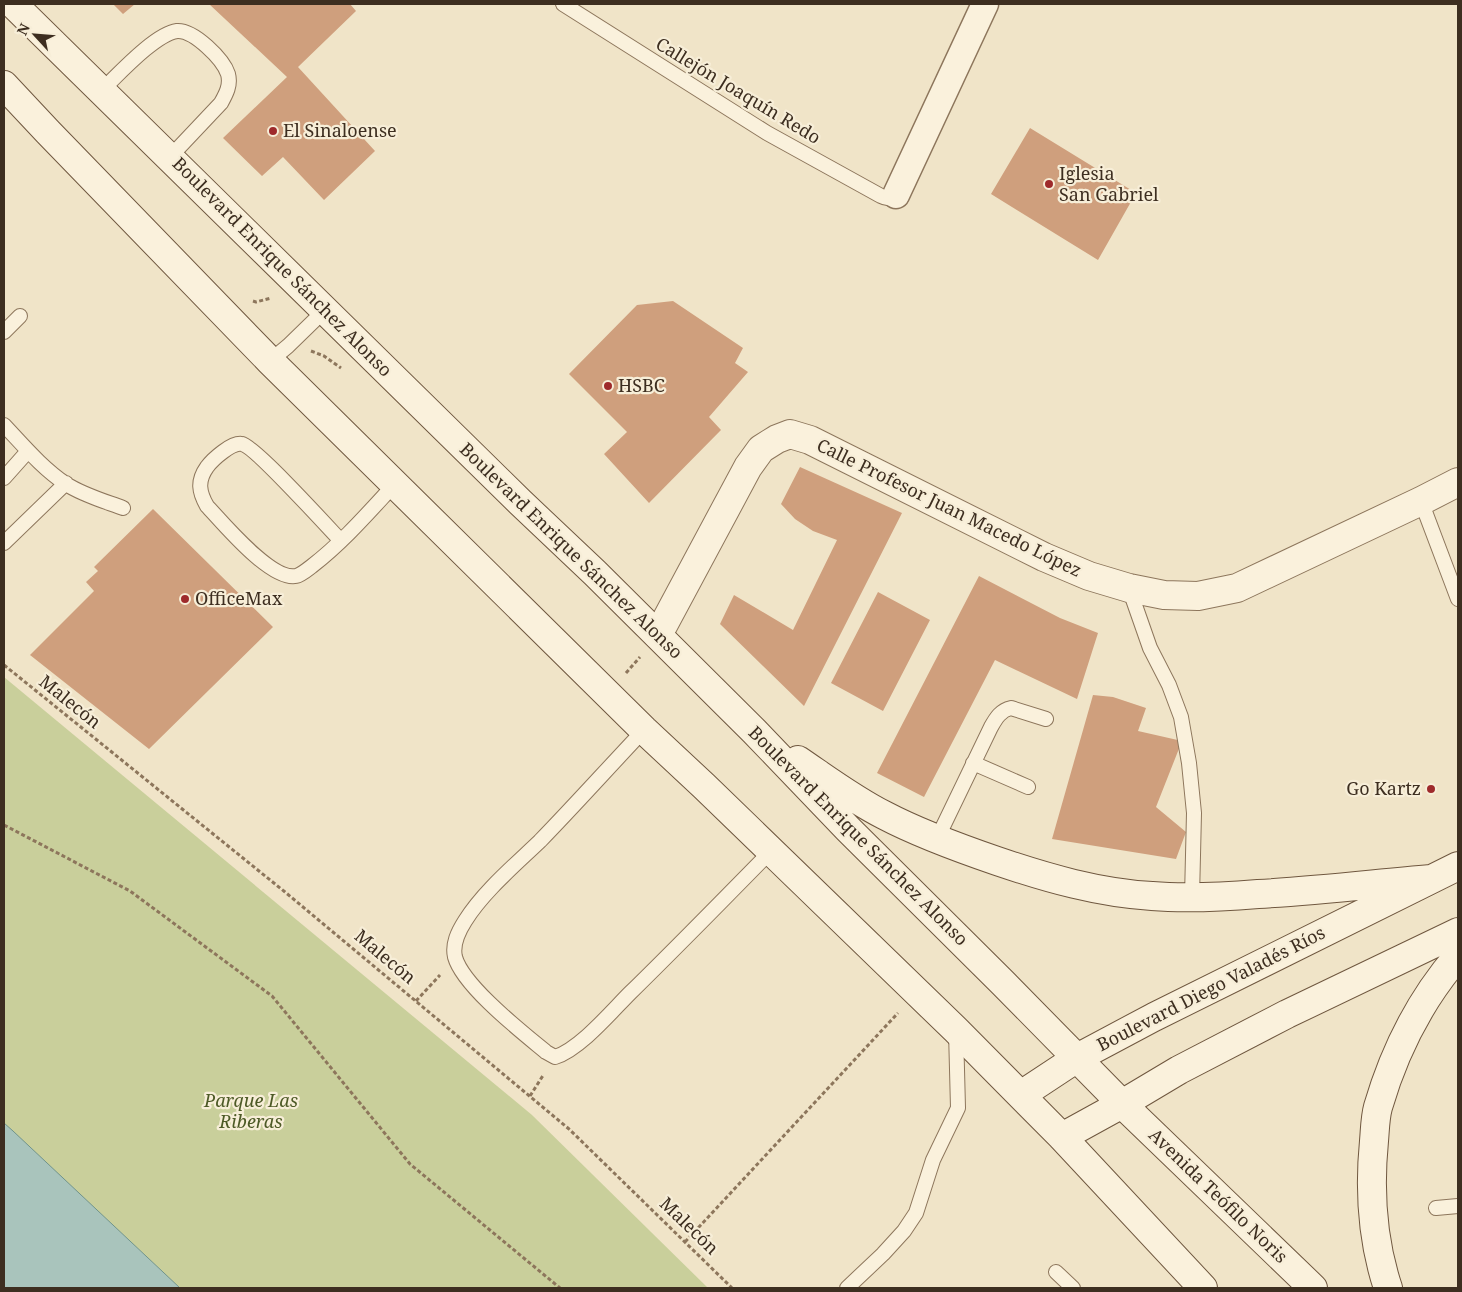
<svg xmlns="http://www.w3.org/2000/svg" width="1462" height="1292" font-family="'Noto Serif',serif">
  <style>
    .green { fill: #c9cf9b }
    .water { fill: #a9c4bc; stroke: #6f938a }
    .building { fill: #cf9f7d }
    .lines { fill: none; stroke-linecap: round; stroke-linejoin: round }
    .service-casing { stroke: #8d765c; stroke-width: 16 }
    .minor-casing { stroke: #8d765c; stroke-width: 29 }
    .tertiary-casing { stroke: #8d765c; stroke-width: 30 }
    .secondary-casing { stroke: #6f573f; stroke-width: 30 }
    .path { stroke: #8d765c; stroke-width: 3; stroke-dasharray: 4 2.5; stroke-linecap: butt }
    .service { stroke: #faf1dc; stroke-width: 14 }
    .minor { stroke: #faf1dc; stroke-width: 26 }
    .tertiary { stroke: #faf1dc; stroke-width: 28 }
    .secondary { stroke: #faf1dc; stroke-width: 28 }
    .poi-dot { fill: #9e2a2b; stroke: #f7eed8; stroke-width: 2 }
    .labels { text-anchor: middle; stroke-width: 4.5; stroke-linejoin: round; paint-order: stroke }
    .street-label { font-size: 18px; fill: #3d2e20; stroke: #f7eed8 }
    .poi-label { font-size: 18px; fill: #3d2e20; stroke: #f7eed8; text-anchor: start }
    .park-label { font-size: 18px; font-style: italic; fill: #4d5a26; stroke: #f7eed8 }
  </style>
  <rect width="100%" height="100%" fill="#f0e4c8"/>
  <!-- green -->
  <path class="green" d="M 4,677 L 532,1115 L 708,1288 L 180,1288 L 4,1123 Z"/>
  <!-- water -->
  <path class="water" d="M 4,1123 L 13,1131 L 180,1288 L 4,1288 Z"/>
  <!-- building -->
  <path class="building" d="M 113,4 L 135,4 L 123,14 Z
    M 209,4 L 350,4 L 356,11 L 298,67 L 375,151 L 324,200 L 283,157 L 262,176 L 223,138 L 287,77 Z
    M 1030,128 L 1136,193 L 1098,260 L 991,194 Z
    M 673,301 L 743,348 L 735,363 L 748,372 L 709,417 L 721,430 L 649,503 L 604,454 L 627,432 L 569,374 L 637,305 Z
    M 800,467 L 902,513 L 804,706 L 720,624 L 734,595 L 793,630 L 837,540 L 813,531 L 795,519 L 781,504 Z
    M 153,509 L 273,627 L 149,749 L 30,655 L 94,591 L 86,582 L 98,571 L 94,567 Z
    M 979,576 L 1060,618 L 1098,633 L 1077,699 L 995,660 L 924,797 L 877,773 Z
    M 878,592 L 930,620 L 883,711 L 831,683 Z
    M 1093,695 L 1113,697 L 1146,708 L 1138,731 L 1182,741 L 1156,807 L 1186,832 L 1176,859 L 1052,839 Z"/>
  <g class="lines">
    <!-- service casing -->
    <g class="service-casing">
      <path id="service" d="M 563,4 L 767,133 L 881,196 C 887,199 890,199 896,195
        M 102,90 C 118,75 155,34 177,31 C 194,30 223,59 228,74 C 231,85 226,94 221,103 L 170,157
        M 4,332 L 20,316
        M 270,361 L 288,346 L 325,310
        M 4,425 C 23,445 42,468 66,484 C 83,495 104,501 123,508
        M 4,478 L 28,451
        M 1421,501 L 1458,599
        M 341,541 C 327,526 254,446 242,444 C 232,442 213,459 207,467 C 197,481 199,492 207,506 C 223,523 271,581 296,576 C 301,575 308,569 312,566 C 343,542 368,513 394,485
        M 4,543 L 66,483
        M 1129,588 L 1150,648 L 1169,685 L 1181,717 L 1189,763 L 1194,813 L 1192,897
        M 644,730 C 609,767 575,805 540,841 C 515,865 483,892 465,921 C 458,932 452,944 455,957 C 463,986 522,1032 546,1052 L 555,1057 C 580,1049 611,1012 630,993 C 678,946 724,899 771,851
        M 973,763 L 1028,787
        M 937,839 L 991,727 C 996,718 1001,710 1011,708 L 1046,719
        M 1436,1208 L 1458,1206
        M 1056,1272 L 1073,1288
        M 847,1288 L 883,1254 L 904,1231 L 916,1213 L 933,1160 L 958,1108 L 956,1031"/>
    </g>
    <!-- minor casing -->
    <g class="minor-casing">
      <path id="minor" d="M 896,195 L 985,4"/>
    </g>
    <!-- tertiary casing -->
    <g class="tertiary-casing">
      <path id="tertiary" d="M 658,635 L 748,467 L 761,449 L 777,439 L 790,434 L 810,440 L 1044,557 L 1089,576 L 1129,588 L 1164,595 L 1198,596 L 1237,588 L 1421,501 L 1458,482"/>
    </g>
    <!-- secondary casing -->
    <g class="secondary-casing">
      <path id="secondary" d="M 13,4 L 520,502 L 595,573 L 754,731 L 848,829 L 1003,983 L 1122,1104 L 1313,1288
        M 4,85 L 48,132 L 270,361 L 644,730 L 704,786 L 956,1030 L 1062,1137 L 1203,1288
        M 798,760 C 826,779 854,800 884,815 C 920,834 959,848 997,861 C 1047,878 1099,893 1152,896 C 1187,899 1222,897 1258,894 C 1316,891 1373,884 1431,879
        M 1021,1095 L 1077,1058 L 1154,1017 L 1458,866
        M 1062,1137 L 1122,1104 L 1179,1070 L 1287,1014 L 1458,932
        M 1388,1288 C 1372,1240 1369,1192 1374,1141 C 1375,1130 1375,1118 1378,1107 C 1394,1052 1420,1000 1458,956"/>
    </g>
    <!-- path -->
    <path class="path" d="M 253,301 L 256,302 L 271,298
      M 311,351 L 324,356 L 341,368
      M 4,665 L 285,892 L 569,1129 L 732,1288
      M 626,673 L 640,657
      M 4,825 L 130,891 L 272,996 L 410,1164 L 560,1288
      M 416,1001 L 440,975
      M 530,1096 L 544,1074
      M 685,1242 L 898,1013"/>
    <!-- service -->
    <use href="#service" class="service"/>
    <!-- minor -->
    <use href="#minor" class="minor"/>
    <!-- tertiary -->
    <use href="#tertiary" class="tertiary"/>
    <!-- secondary -->
    <use href="#secondary" class="secondary"/>
  </g>
  <!-- markers -->
  <g class="poi-dot">
    <circle cx="273" cy="131" r="5"/>
    <circle cx="1049" cy="184" r="5"/>
    <circle cx="608" cy="386" r="5"/>
    <circle cx="185" cy="599" r="5"/>
    <circle cx="1431" cy="789" r="5"/>
  </g>
  <g class="labels">
    <!-- street labels -->
    <g class="street-label">
      <text transform="translate(738 91) rotate(31)" y="6">Callejón Joaquín Redo</text>
      <text transform="translate(282 267) rotate(45)" y="6">Boulevard Enrique Sánchez Alonso</text>
      <text transform="translate(949 508) rotate(26)" y="6">Calle Profesor Juan Macedo López</text>
      <text transform="translate(571 551) rotate(44)" y="6">Boulevard Enrique Sánchez Alonso</text>
      <text transform="translate(70 702) rotate(39)" y="6">Malecón</text>
      <text transform="translate(858 836) rotate(45)" y="6">Boulevard Enrique Sánchez Alonso</text>
      <text transform="translate(385 957) rotate(40)" y="6">Malecón</text>
      <text transform="translate(1211 989) rotate(-27)" y="6">Boulevard Diego Valadés Ríos</text>
      <text transform="translate(1218 1196) rotate(44)" y="6">Avenida Teófilo Noris</text>
      <text transform="translate(689 1226) rotate(44)" y="6">Malecón</text>
    </g>
    <!-- poi labels -->
    <g class="poi-label">
      <text x="283" y="137">El Sinaloense</text>
      <text x="1059" y="180">Iglesia<tspan x="1059" dy="21">San Gabriel</tspan></text>
      <text x="618" y="392">HSBC</text>
      <text x="195" y="605">OfficeMax</text>
      <text x="1421" y="795" text-anchor="end">Go Kartz</text>
    </g>
    <!-- park labels -->
    <g class="park-label">
      <text x="251" y="1107">Parque Las<tspan x="251" dy="21">Riberas</tspan></text>
    </g>
  </g>
  <!-- border -->
  <rect width="1462" height="1292" fill="none" stroke="#3d2e20" stroke-width="10"/>
  <!-- north arrow -->
  <g transform="translate(35 35) rotate(296)" stroke="#f7eed8" stroke-width="4" paint-order="stroke">
  <path d="M0-4L9 19L0 12L-9 19Z" fill="#3d2e20"/>
  <text y="-8" font-size="14" font-weight="bold" text-anchor="middle" fill="#3d2e20">N</text>
  </g>
</svg>
